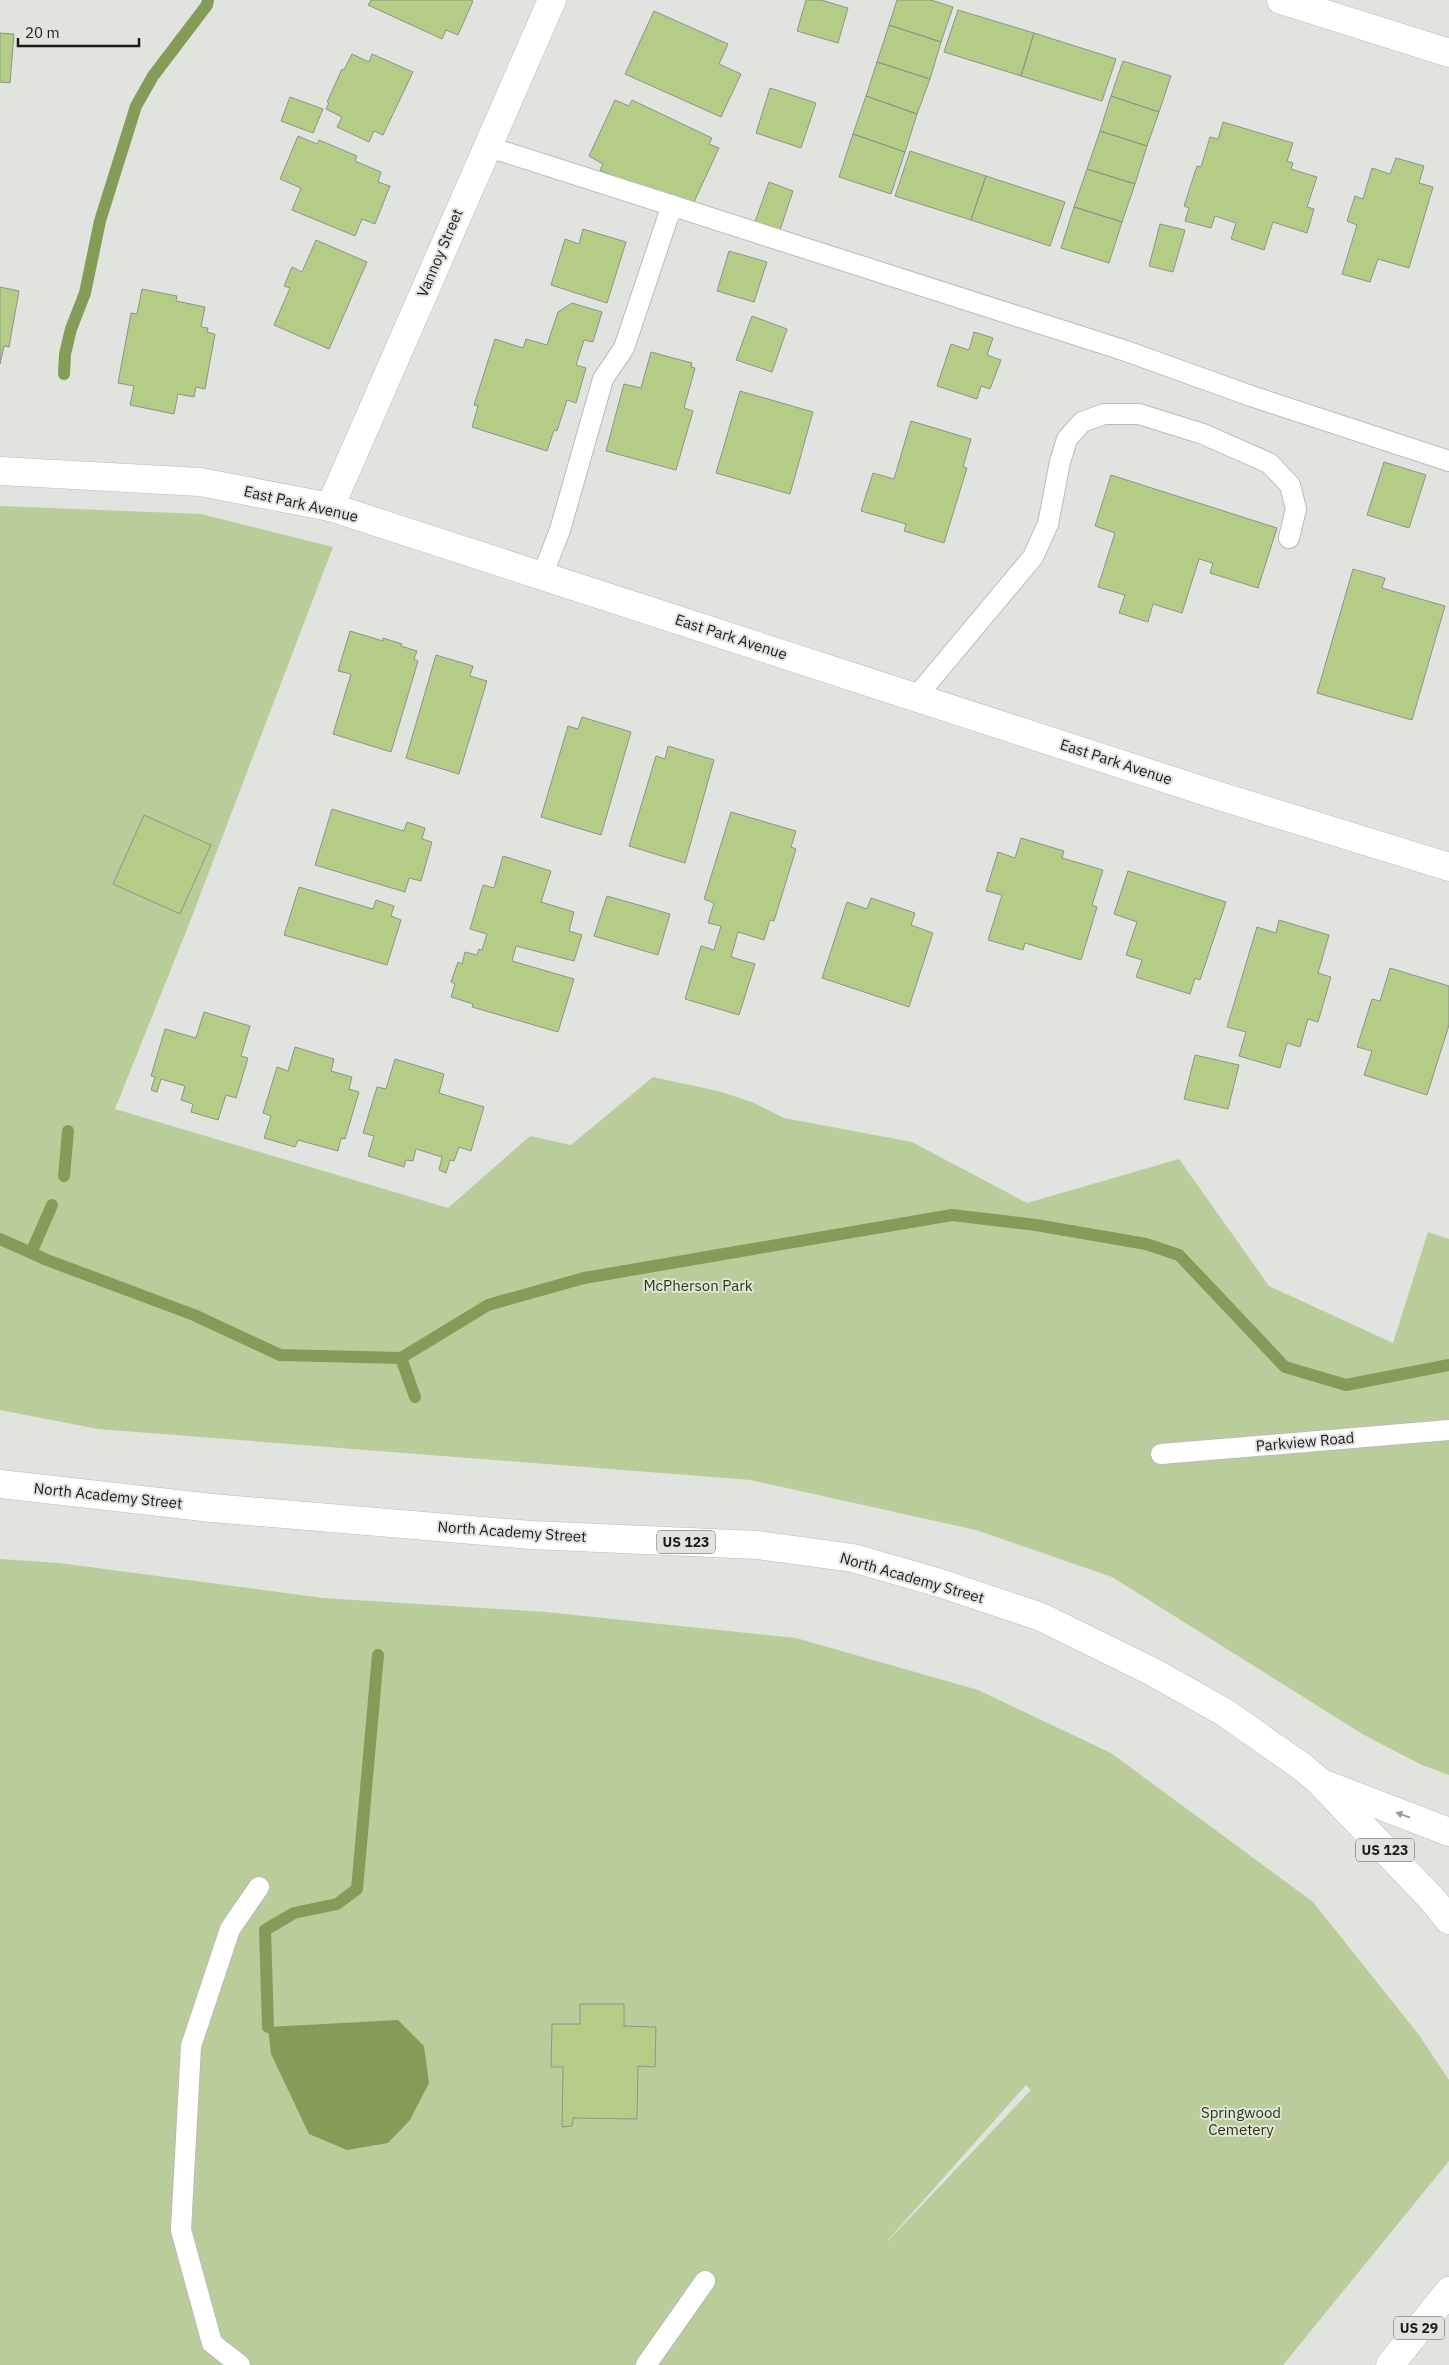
<svg xmlns="http://www.w3.org/2000/svg" width="1449" height="2365" font-family="'IBM Plex Sans',sans-serif">
  <style>
    .green { fill: #bacc9a; fill-rule: evenodd }
    .water { fill: #859c59 }
    .lines { fill: none; stroke-linecap: round; stroke-linejoin: round }
    .stream { stroke: #859c59; stroke-width: 12 }
    .building { fill: #b4cc86; stroke: #90928e }
    .lane-casing { stroke: #babbb7; stroke-width: 22 }
    .street-casing { stroke: #babbb7; stroke-width: 29 }
    .secondary-casing { stroke: #babbb7; stroke-width: 29 }
    .primary-casing { stroke: #babbb7; stroke-width: 29 }
    .highway-casing { stroke: #babbb7; stroke-width: 29 }
    .lane { stroke: #fff; stroke-width: 20 }
    .street { stroke: #fff; stroke-width: 28 }
    .secondary { stroke: #fff; stroke-width: 28 }
    .primary { stroke: #fff; stroke-width: 28 }
    .highway { stroke: #fff; stroke-width: 28 }
    .oneway { fill: #989998 }
    .labels { text-anchor: middle; stroke-width: 4; stroke-linejoin: round; paint-order: stroke }
    .shield { fill: #e1e3de; stroke: #565855; stroke-width: 1 }
    .shield-label { font-size: 14px; font-weight: bold; fill: #1b1c1a }
    .street-label { font-size: 15px; fill: #1b1c1a; stroke: #e1e3de }
    .park-label { font-size: 15px; fill: #2b3905; stroke: #e1e3de }
  </style>
  <rect width="100%" height="100%" fill="#e1e3de"/>
  <!-- green -->
  <path class="green" d="M 0,506 L 201,514 L 333,547 L 191,919 L 115,1109 L 448,1208 L 530,1136 L 571,1145 L 653,1077 L 718,1091 L 752,1102 L 784,1118 L 912,1142 L 1027,1203 L 1179,1159 L 1269,1286 L 1393,1343 L 1428,1232 L 1449,1239 L 1449,1775 L 1422,1765 L 1364,1735 L 1112,1577 L 976,1530 L 751,1480 L 98,1429 L 0,1410 Z
    M 0,1559 L 59,1563 L 323,1598 L 546,1612 L 796,1638 L 978,1690 L 1111,1753 L 1313,1902 L 1419,2035 L 1449,2080 L 1449,2161 L 1283,2365 L 0,2365 ZM 1026,2085 L 1031,2090 L 888,2241 L 888,2240 Z"/>
  <!-- water -->
  <path class="water" d="M 398,2020 L 424,2046 L 429,2083 L 410,2120 L 388,2143 L 347,2150 L 309,2134 L 271,2054 L 268,2027 Z"/>
  <g class="lines">
    <!-- stream -->
    <path class="stream" d="M 64,374 L 65,354 L 71,329 L 85,293 L 100,221 L 136,106 L 153,76 L 207,5 L 208,0
      M 64,1176 L 68,1131
      M 0,1239 L 47,1260 L 194,1315 L 280,1355 L 401,1358 L 488,1305 L 584,1278 L 952,1215 L 1036,1225 L 1146,1244 L 1179,1255 L 1285,1367 L 1346,1385 L 1449,1365
      M 31,1253 L 52,1205
      M 401,1358 L 415,1397
      M 268,2027 L 265,1930 L 294,1913 L 337,1904 L 357,1889 L 378,1655"/>
  </g>
  <!-- building -->
  <path class="building" d="M 371,0 L 471,0 L 473,1 L 458,35 L 446,30 L 442,39 L 368,5 Z
    M 806,0 L 821,0 L 848,8 L 838,43 L 797,31 Z
    M 897,0 L 931,0 L 953,7 L 941,42 L 889,25 Z
    M 958,10 L 1034,33 L 1021,76 L 944,52 Z
    M 654,11 L 728,44 L 719,64 L 741,74 L 721,117 L 625,74 Z
    M 889,25 L 941,42 L 930,79 L 877,62 Z
    M 0,33 L 14,34 L 10,83 L 0,82 Z
    M 1034,33 L 1116,59 L 1102,101 L 1021,76 Z
    M 352,54 L 369,62 L 372,54 L 413,72 L 383,135 L 374,131 L 369,142 L 337,127 L 342,117 L 326,109 L 329,103 L 327,102 L 342,69 L 344,70 Z
    M 1123,61 L 1171,76 L 1159,112 L 1111,96 Z
    M 877,62 L 930,79 L 917,114 L 866,96 Z
    M 770,88 L 816,103 L 801,148 L 756,133 Z
    M 866,96 L 917,114 L 905,152 L 853,134 Z
    M 1111,96 L 1159,112 L 1147,146 L 1100,131 Z
    M 290,97 L 323,109 L 313,133 L 281,121 Z
    M 615,100 L 629,106 L 632,100 L 712,138 L 709,144 L 719,148 L 693,204 L 682,208 L 600,170 L 603,164 L 589,156 Z
    M 1223,122 L 1293,143 L 1287,161 L 1293,163 L 1291,169 L 1317,177 L 1307,207 L 1314,209 L 1307,233 L 1273,222 L 1264,250 L 1231,239 L 1236,223 L 1215,216 L 1211,228 L 1185,221 L 1189,208 L 1184,206 L 1197,166 L 1201,167 L 1210,137 L 1218,139 Z
    M 1100,131 L 1147,146 L 1135,184 L 1087,169 Z
    M 853,134 L 905,152 L 891,194 L 839,177 Z
    M 298,136 L 317,144 L 319,140 L 357,156 L 355,161 L 381,172 L 378,182 L 390,186 L 375,224 L 362,219 L 355,236 L 292,210 L 301,188 L 280,179 Z
    M 910,151 L 986,176 L 971,220 L 895,196 Z
    M 1396,158 L 1424,166 L 1419,183 L 1433,187 L 1409,268 L 1378,259 L 1370,282 L 1342,274 L 1357,225 L 1347,221 L 1355,196 L 1363,199 L 1372,168 L 1390,174 Z
    M 1087,169 L 1135,184 L 1122,222 L 1074,207 Z
    M 986,176 L 1065,202 L 1050,246 L 971,220 Z
    M 769,182 L 793,191 L 780,230 L 755,222 Z
    M 1074,207 L 1122,222 L 1109,263 L 1061,248 Z
    M 1160,224 L 1185,230 L 1173,272 L 1149,266 Z
    M 583,229 L 626,242 L 607,303 L 551,285 L 565,239 L 579,244 Z
    M 316,240 L 367,262 L 329,349 L 274,325 L 290,288 L 284,286 L 292,267 L 302,272 Z
    M 729,251 L 767,262 L 754,302 L 717,291 Z
    M 0,287 L 19,291 L 9,347 L 4,346 L 0,364 Z
    M 142,289 L 177,296 L 176,301 L 205,307 L 201,327 L 208,328 L 207,332 L 215,334 L 205,389 L 196,387 L 194,397 L 178,394 L 174,414 L 130,405 L 134,386 L 118,383 L 131,313 L 137,314 Z
    M 572,303 L 602,312 L 593,342 L 584,340 L 576,365 L 586,368 L 576,403 L 567,400 L 557,431 L 554,430 L 547,451 L 472,427 L 478,406 L 474,405 L 495,339 L 523,348 L 526,339 L 547,345 L 558,312 Z
    M 752,316 L 787,329 L 772,372 L 736,360 Z
    M 974,332 L 993,338 L 987,355 L 1001,360 L 990,389 L 981,386 L 977,399 L 937,386 L 951,344 L 969,350 Z
    M 651,352 L 692,363 L 691,367 L 695,368 L 684,408 L 693,411 L 676,470 L 606,451 L 624,384 L 641,388 Z
    M 740,391 L 813,412 L 790,494 L 716,473 Z
    M 911,421 L 971,439 L 963,467 L 967,468 L 944,543 L 904,531 L 906,524 L 861,511 L 873,473 L 894,479 Z
    M 1384,462 L 1426,475 L 1409,528 L 1367,515 Z
    M 1111,475 L 1277,528 L 1258,588 L 1210,573 L 1213,563 L 1199,559 L 1182,613 L 1153,604 L 1148,622 L 1119,613 L 1125,595 L 1098,587 L 1115,533 L 1095,526 Z
    M 1353,569 L 1385,578 L 1382,588 L 1445,606 L 1412,720 L 1317,693 Z
    M 350,631 L 383,641 L 383,638 L 402,644 L 401,646 L 417,651 L 414,659 L 418,661 L 391,752 L 333,734 L 351,674 L 338,671 Z
    M 436,655 L 473,666 L 470,676 L 487,681 L 459,774 L 406,758 Z
    M 582,717 L 631,732 L 601,835 L 541,817 L 568,726 L 578,729 Z
    M 668,746 L 714,760 L 685,863 L 629,846 L 656,756 L 665,759 Z
    M 332,809 L 404,831 L 407,822 L 425,828 L 422,839 L 432,842 L 421,881 L 409,878 L 405,892 L 315,865 Z
    M 731,812 L 796,831 L 791,847 L 796,849 L 774,921 L 770,920 L 764,940 L 738,932 L 731,957 L 755,964 L 739,1015 L 685,999 L 701,946 L 714,950 L 721,926 L 708,923 L 714,903 L 704,899 Z
    M 144,815 L 211,845 L 180,914 L 113,884 Z
    M 1021,838 L 1064,851 L 1062,858 L 1103,870 L 1092,905 L 1097,907 L 1081,960 L 1025,943 L 1023,950 L 988,940 L 1002,895 L 986,891 L 998,852 L 1015,858 Z
    M 503,856 L 551,871 L 541,902 L 574,912 L 569,931 L 582,935 L 574,961 L 516,946 L 512,961 L 574,979 L 558,1032 L 472,1007 L 473,1004 L 451,997 L 455,984 L 451,982 L 458,962 L 462,964 L 465,952 L 477,955 L 479,949 L 482,950 L 487,934 L 470,929 L 483,885 L 494,888 Z
    M 1128,871 L 1226,902 L 1200,980 L 1195,978 L 1190,994 L 1136,977 L 1142,960 L 1126,955 L 1137,922 L 1114,914 Z
    M 299,887 L 373,909 L 376,900 L 394,906 L 391,916 L 401,920 L 387,965 L 284,935 Z
    M 607,896 L 670,914 L 658,955 L 594,936 Z
    M 871,898 L 915,913 L 911,925 L 933,933 L 909,1007 L 822,978 L 847,902 L 867,909 Z
    M 1279,920 L 1329,935 L 1318,973 L 1331,977 L 1318,1022 L 1308,1019 L 1300,1047 L 1287,1043 L 1280,1068 L 1239,1056 L 1246,1032 L 1227,1027 L 1257,927 L 1276,933 Z
    M 1390,968 L 1449,986 L 1449,1025 L 1427,1095 L 1364,1075 L 1372,1051 L 1357,1047 L 1372,999 L 1380,1001 Z
    M 204,1012 L 250,1026 L 241,1056 L 248,1058 L 236,1098 L 226,1095 L 218,1120 L 191,1112 L 193,1104 L 181,1100 L 185,1086 L 161,1079 L 157,1092 L 151,1090 L 155,1077 L 151,1076 L 165,1029 L 196,1038 Z
    M 295,1047 L 334,1059 L 331,1071 L 352,1077 L 349,1089 L 359,1092 L 345,1139 L 341,1138 L 338,1151 L 298,1140 L 295,1147 L 264,1138 L 271,1116 L 263,1113 L 277,1067 L 288,1071 Z
    M 1195,1055 L 1239,1065 L 1228,1109 L 1184,1099 Z
    M 395,1059 L 444,1074 L 439,1093 L 484,1107 L 471,1151 L 459,1147 L 454,1161 L 450,1160 L 446,1173 L 439,1170 L 442,1157 L 416,1149 L 413,1161 L 406,1160 L 404,1167 L 368,1156 L 374,1136 L 363,1133 L 377,1087 L 386,1089 Z
    M 580,2004 L 624,2004 L 624,2026 L 656,2027 L 655,2067 L 638,2066 L 637,2119 L 573,2118 L 572,2126 L 562,2127 L 563,2067 L 551,2067 L 552,2024 L 580,2024 Z"/>
  <g class="lines">
    <!-- lane casing -->
    <g class="lane-casing">
      <path id="lane" d="M 486,146 L 1126,351 L 1251,396 L 1449,461
        M 542,576 L 560,530 L 603,379 L 624,348 L 672,205
        M 916,697 L 1033,557 L 1048,524 L 1060,462 L 1067,439 L 1082,422 L 1104,414 L 1139,414 L 1203,434 L 1269,463 L 1290,485 L 1296,509 L 1289,538
        M 1161,1454 L 1449,1430
        M 240,2365 L 212,2343 L 181,2230 L 191,2046 L 230,1929 L 259,1887
        M 646,2365 L 705,2281"/>
    </g>
    <!-- street casing -->
    <g class="street-casing">
      <path id="street" d="M 1281,0 L 1449,53
        M 330,507 L 552,0"/>
    </g>
    <!-- secondary casing -->
    <g class="secondary-casing">
      <path id="secondary" d="M 0,471 L 200,482 L 330,507 L 1213,794 L 1449,867"/>
    </g>
    <!-- primary casing -->
    <g class="primary-casing">
      <path id="primary" d="M 1390,2365 L 1449,2291"/>
    </g>
    <!-- highway casing -->
    <g class="highway-casing">
      <path id="highway" d="M 0,1484 L 212,1508 L 531,1535 L 758,1545 L 853,1558 L 943,1584 L 1041,1617 L 1153,1672 L 1224,1712 L 1301,1766 L 1319,1781 L 1433,1900 L 1449,1920
        M 1327,1785 L 1449,1832"/>
    </g>
    <!-- lane -->
    <use href="#lane" class="lane"/>
    <!-- street -->
    <use href="#street" class="street"/>
    <!-- secondary -->
    <use href="#secondary" class="secondary"/>
    <!-- primary -->
    <use href="#primary" class="primary"/>
    <!-- highway -->
    <use href="#highway" class="highway"/>
  </g>
  <!-- one-way arrows -->
  <defs><path id="oneway-solid" d="M-6-.8H1V-3.2L6.5 0L1 3.2V.8H-6Z" transform="scale(1.25)"/></defs>
  <use class="oneway" href="#oneway-solid" transform="translate(1403 1815) rotate(-160)"/>
  <g class="labels">
    <!-- shield labels -->
    <g class="shield">
      <rect x="657" y="1530.5" width="58" height="23" rx="4"/>
      <rect x="1356" y="1838.5" width="58" height="23" rx="4"/>
      <rect x="1394" y="2316.5" width="50" height="23" rx="4"/>
    </g>
    <g class="shield-label">
      <text x="686" y="1547">US 123</text>
      <text x="1385" y="1855">US 123</text>
      <text x="1419" y="2333">US 29</text>
    </g>
    <!-- street labels -->
    <g class="street-label">
      <text transform="translate(440 253) rotate(-67)" y="5">Vannoy Street</text>
      <text transform="translate(301 504) rotate(13)" y="5">East Park Avenue</text>
      <text transform="translate(731 637) rotate(18)" y="5">East Park Avenue</text>
      <text transform="translate(1116 762) rotate(18)" y="5">East Park Avenue</text>
      <text transform="translate(1305 1442) rotate(-5)" y="5">Parkview Road</text>
      <text transform="translate(108 1496) rotate(6)" y="5">North Academy Street</text>
      <text transform="translate(512 1532) rotate(4)" y="5">North Academy Street</text>
      <text transform="translate(912 1578) rotate(16)" y="5">North Academy Street</text>
    </g>
    <!-- park labels -->
    <g class="park-label">
      <text x="698" y="1291">McPherson Park</text>
      <text x="1241" y="2118">Springwood<tspan x="1241" dy="17">Cemetery</tspan></text>
    </g>
  </g>
  <!-- scale -->
  <path d="M18 38v8h121v-8" fill="none" stroke="#1b1c1a" stroke-width="2.5"/>
  <text x="25" y="38" font-size="15" fill="#1b1c1a" stroke="#e1e3de" stroke-width="4" paint-order="stroke">20 m</text>
</svg>
